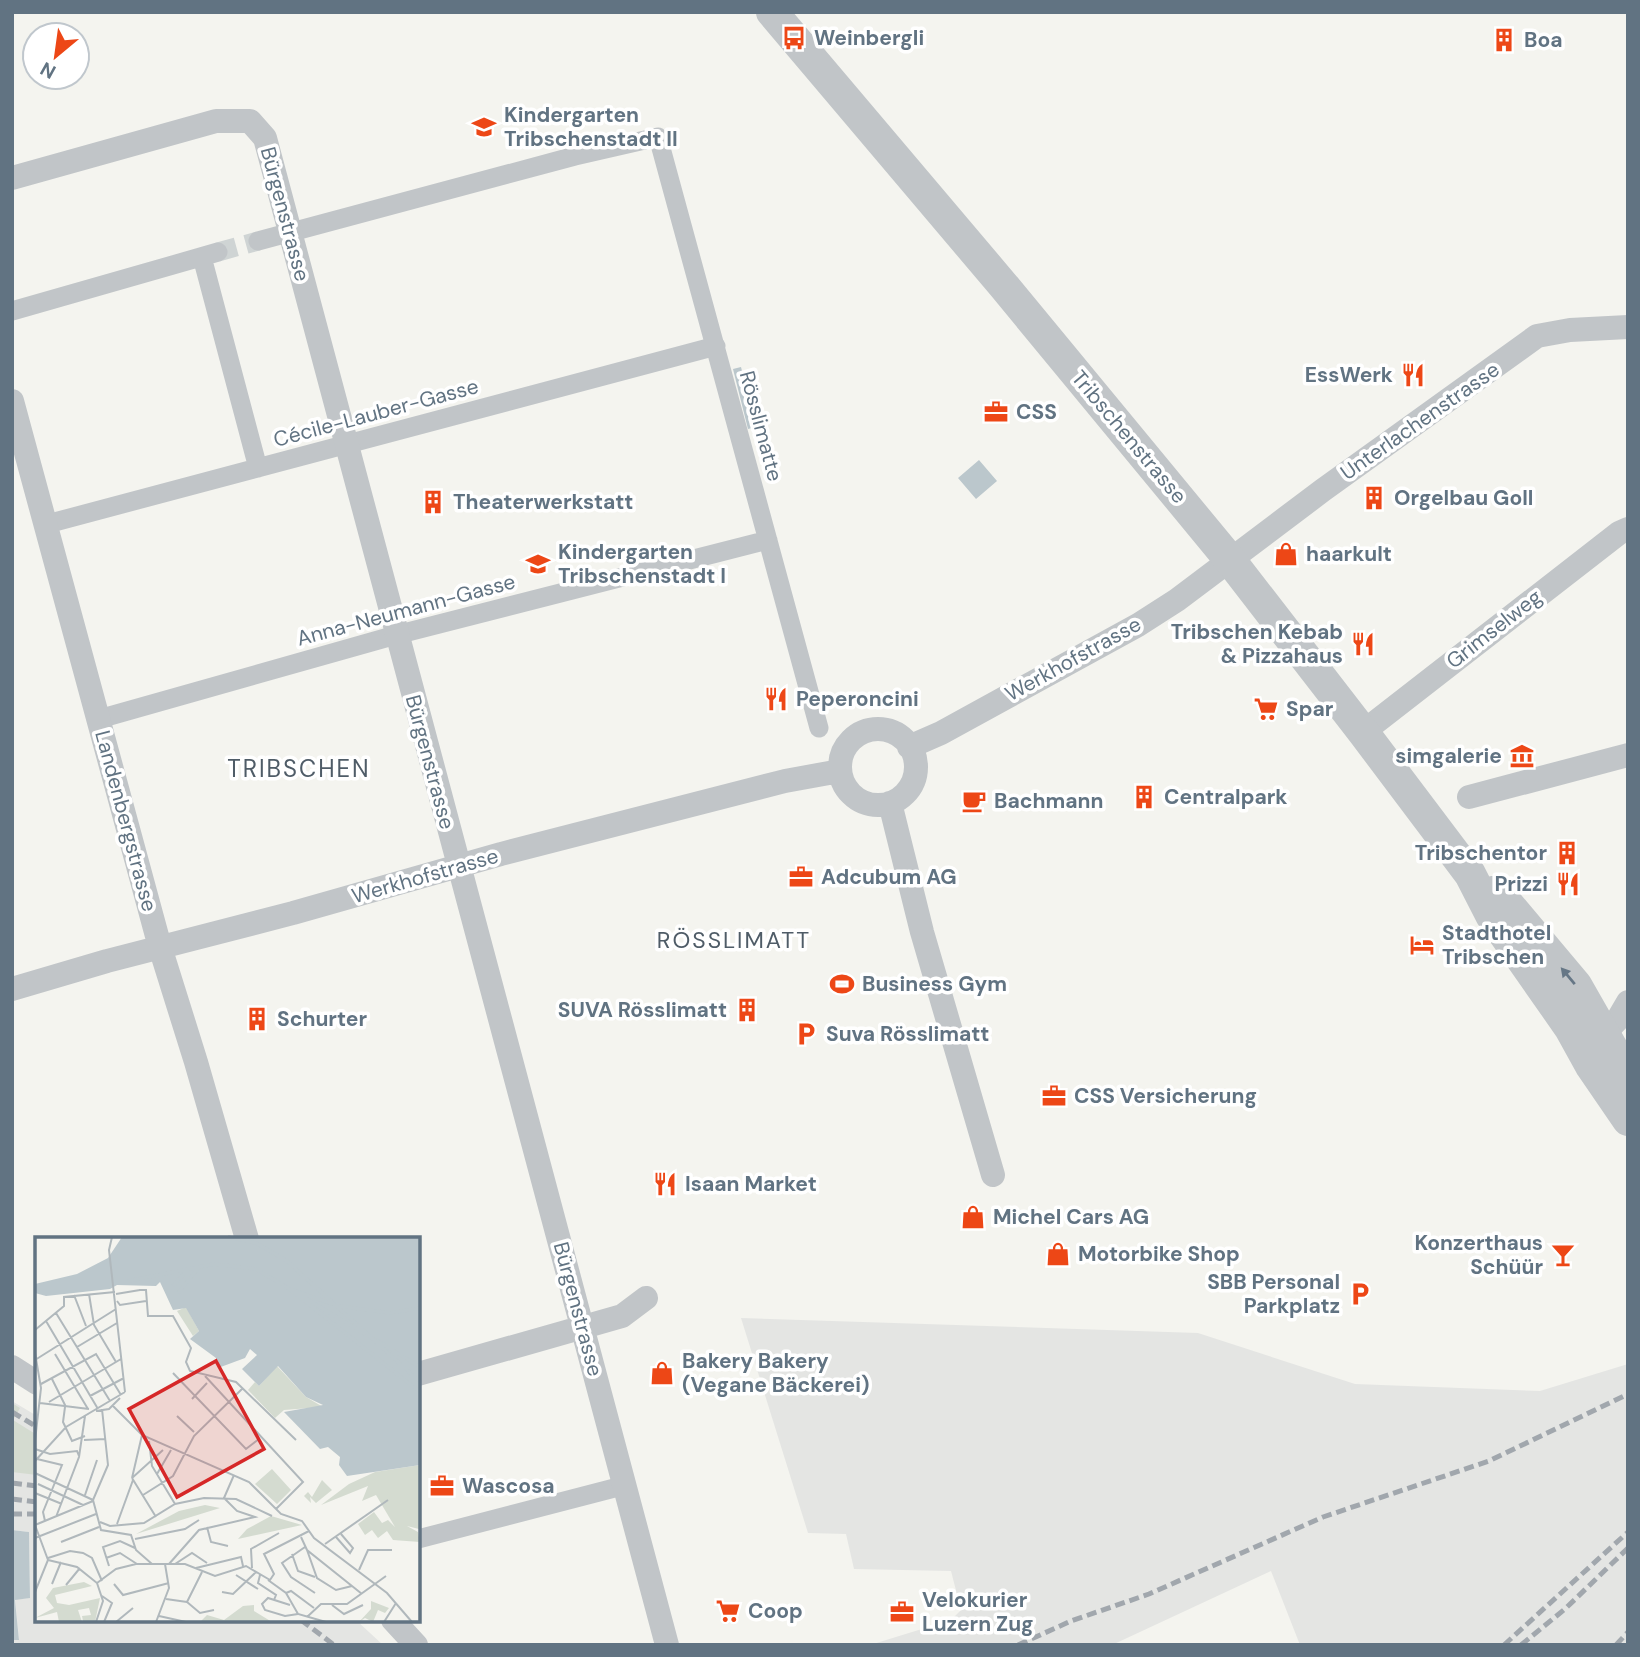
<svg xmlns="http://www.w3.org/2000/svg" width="1640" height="1657" font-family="'DM Sans',sans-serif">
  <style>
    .built { fill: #e4e5e3 }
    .green { fill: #d4dbd0 }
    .water { fill: #bbc7cc }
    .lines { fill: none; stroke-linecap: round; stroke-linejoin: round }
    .pedestrian-tunnel { stroke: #cfd4d4; stroke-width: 19; stroke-dasharray: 19 10; stroke-linecap: butt }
    .pedestrian { stroke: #c1c5c8; stroke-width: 19 }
    .minor { stroke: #c1c5c8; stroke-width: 24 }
    .tertiary { stroke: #c1c5c8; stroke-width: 32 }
    .rail { stroke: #a1a7ad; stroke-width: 5; stroke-dasharray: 10 5; stroke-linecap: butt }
    .oneway { fill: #667786 }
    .labels { text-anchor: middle; stroke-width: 7; stroke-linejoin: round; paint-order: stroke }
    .poi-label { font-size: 21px; font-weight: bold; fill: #617382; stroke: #fff; text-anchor: start }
    .street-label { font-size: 21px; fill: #617382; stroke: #fff }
    .neighbourhood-label { font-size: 23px; letter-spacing: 2px; fill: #4f5c67; stroke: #fff }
    .quarter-label { font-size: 24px; letter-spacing: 2px; fill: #4f5c67; stroke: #fff }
    .inset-river { fill: none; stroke: #bbc7cc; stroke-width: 3.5 }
    .inset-road { fill: none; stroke: #b0b8bc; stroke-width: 2 }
    .view { fill: #d62828; fill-opacity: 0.15; stroke: #d62828; stroke-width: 3.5 }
    .inset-edge { fill: none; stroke: #617382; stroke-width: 3.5 }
  </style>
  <rect width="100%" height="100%" fill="#f4f4ef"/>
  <!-- built -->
  <path class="built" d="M 741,1318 L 1198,1333 L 1355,1384 L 1540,1391 L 1628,1364 L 1628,1645 L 1300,1645 L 1271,1571 L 1112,1645 L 870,1645 L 951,1620 L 961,1610 L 951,1571 L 854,1569 L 846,1534 L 808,1533 Z
    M 12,1401 L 37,1416 L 37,1620 L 356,1620 L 383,1645 L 12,1645 L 12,1640 L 19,1639 L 15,1599 L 30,1598 L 29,1532 L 12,1530 Z"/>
  <!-- green -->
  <path class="green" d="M 12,1403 L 20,1408 L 13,1420 L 37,1435 L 37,1475 L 12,1472 Z"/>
  <!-- water -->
  <path class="water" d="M 741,367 L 756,427 L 748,429 L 733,369 Z
    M 979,460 L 997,481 L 976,499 L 958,478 Z
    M 12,1530 L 29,1532 L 30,1598 L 15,1600 L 19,1640 L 12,1640 Z"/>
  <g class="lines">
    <!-- pedestrian-tunnel -->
    <path class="pedestrian-tunnel" d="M 218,252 L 258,241"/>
    <!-- pedestrian -->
    <path class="pedestrian" d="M 258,241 L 575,156 L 658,137 L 819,728
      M 202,257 L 258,468
      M 12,311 L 218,252
      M 47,524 L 716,346
      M 99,719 L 396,635 L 768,540
      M 418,1539 L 626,1485"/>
    <!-- minor -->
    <path class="minor" d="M 12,178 L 216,121 L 250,121 L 265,138 L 667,1645
      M 12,401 L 160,947 L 196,1062 L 247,1239
      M840 767a38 38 0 1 1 76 0a38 38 0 1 1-76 0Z
      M 1363,732 L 1619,533 L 1628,529
      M 909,747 L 941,733 L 1138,625 L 1177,600 L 1323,490 L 1537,336 L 1570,330 L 1628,327
      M 1469,797 L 1628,755
      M 890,803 L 922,932 L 993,1175
      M 12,989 L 107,961 L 293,913 L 501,854 L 785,781 L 840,771
      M 1604,1034 L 1618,1019 L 1628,1002
      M 12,1367 L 37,1383
      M 418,1374 L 622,1316 L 646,1298
      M 393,1620 L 416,1645"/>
    <!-- tertiary -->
    <path class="tertiary" d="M 772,12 L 1003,285 L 1230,560 L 1363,732 L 1470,874 L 1491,915 L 1570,1028 L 1591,1066 L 1628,1120
      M 1493,892 L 1507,903 L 1576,985 L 1628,1076"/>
    <!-- rail -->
    <path class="rail" d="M 12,1412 L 37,1427
      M 12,1483 L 37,1486
      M 12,1499 L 37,1502
      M 12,1514 L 37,1514
      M 301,1620 L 334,1645
      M 1018,1645 L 1071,1621 L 1149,1594 L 1323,1517 L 1489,1461 L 1628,1394
      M 1504,1645 L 1628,1532
      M 1521,1645 L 1565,1609 L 1628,1548
      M 1616,1645 L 1628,1632"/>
  </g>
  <!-- one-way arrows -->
  <defs><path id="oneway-solid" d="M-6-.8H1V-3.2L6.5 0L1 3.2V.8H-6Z" transform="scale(1.75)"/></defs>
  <use class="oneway" href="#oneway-solid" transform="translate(1568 976) rotate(-130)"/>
  <!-- icons -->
  <defs>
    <g id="bus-bare" transform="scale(1.89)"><path d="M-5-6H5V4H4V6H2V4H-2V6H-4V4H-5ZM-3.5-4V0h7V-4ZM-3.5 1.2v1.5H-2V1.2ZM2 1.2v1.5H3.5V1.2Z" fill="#ed4716" stroke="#fff" stroke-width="2.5" paint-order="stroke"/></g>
    <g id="building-bare" transform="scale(1.89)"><path d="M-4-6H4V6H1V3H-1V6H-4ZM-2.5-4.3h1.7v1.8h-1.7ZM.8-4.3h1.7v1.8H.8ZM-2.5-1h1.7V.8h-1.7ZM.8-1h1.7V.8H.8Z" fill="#ed4716" stroke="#fff" stroke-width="2.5" paint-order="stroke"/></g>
    <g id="school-bare" transform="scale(1.89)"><path d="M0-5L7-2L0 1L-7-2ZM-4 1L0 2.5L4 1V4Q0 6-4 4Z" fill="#ed4716" stroke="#fff" stroke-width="2.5" paint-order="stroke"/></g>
    <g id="restaurant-bare" transform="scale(1.89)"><path d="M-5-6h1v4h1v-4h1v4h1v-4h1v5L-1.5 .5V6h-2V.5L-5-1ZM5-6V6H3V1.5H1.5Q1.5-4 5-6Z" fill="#ed4716" stroke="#fff" stroke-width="2.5" paint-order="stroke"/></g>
    <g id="office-bare" transform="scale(1.89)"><path d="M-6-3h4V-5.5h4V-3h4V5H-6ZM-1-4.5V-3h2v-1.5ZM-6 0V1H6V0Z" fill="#ed4716" stroke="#fff" stroke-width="2.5" paint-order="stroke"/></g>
    <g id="shop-bare" transform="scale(1.89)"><path d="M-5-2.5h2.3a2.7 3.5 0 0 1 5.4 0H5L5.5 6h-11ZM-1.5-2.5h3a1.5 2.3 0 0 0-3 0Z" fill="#ed4716" stroke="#fff" stroke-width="2.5" paint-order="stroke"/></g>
    <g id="supermarket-bare" transform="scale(1.89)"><path d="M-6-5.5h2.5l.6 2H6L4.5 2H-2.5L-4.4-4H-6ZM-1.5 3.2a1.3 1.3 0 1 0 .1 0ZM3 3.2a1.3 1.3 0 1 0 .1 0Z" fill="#ed4716" stroke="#fff" stroke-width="2.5" paint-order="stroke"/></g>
    <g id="museum-bare" transform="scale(1.89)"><path d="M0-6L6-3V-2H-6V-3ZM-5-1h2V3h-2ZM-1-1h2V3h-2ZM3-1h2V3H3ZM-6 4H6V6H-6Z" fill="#ed4716" stroke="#fff" stroke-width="2.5" paint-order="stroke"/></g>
    <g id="cafe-bare" transform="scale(1.89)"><path d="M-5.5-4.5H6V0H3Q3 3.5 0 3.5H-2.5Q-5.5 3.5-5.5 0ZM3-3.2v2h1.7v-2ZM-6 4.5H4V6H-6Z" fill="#ed4716" stroke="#fff" stroke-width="2.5" paint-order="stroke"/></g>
    <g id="hotel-bare" transform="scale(1.89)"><path d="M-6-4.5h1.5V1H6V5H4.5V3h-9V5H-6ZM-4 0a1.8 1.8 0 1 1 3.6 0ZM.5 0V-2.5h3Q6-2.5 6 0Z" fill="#ed4716" stroke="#fff" stroke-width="2.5" paint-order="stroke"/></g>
    <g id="stadium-bare" transform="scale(1.89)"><path d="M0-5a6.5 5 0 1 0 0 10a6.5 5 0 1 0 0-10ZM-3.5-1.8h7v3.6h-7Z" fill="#ed4716" stroke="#fff" stroke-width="2.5" paint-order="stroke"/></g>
    <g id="parking-bare" transform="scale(1.89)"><path d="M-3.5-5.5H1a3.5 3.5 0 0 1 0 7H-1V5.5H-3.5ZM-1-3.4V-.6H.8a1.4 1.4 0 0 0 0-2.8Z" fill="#ed4716" stroke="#fff" stroke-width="2.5" paint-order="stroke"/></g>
    <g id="bar-bare" transform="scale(1.89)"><path d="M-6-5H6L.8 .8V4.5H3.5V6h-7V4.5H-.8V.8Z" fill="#ed4716" stroke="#fff" stroke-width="2.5" paint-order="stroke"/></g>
  </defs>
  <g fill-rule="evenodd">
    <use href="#bus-bare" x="794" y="38"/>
    <use href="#building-bare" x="1504" y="40"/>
    <use href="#school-bare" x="484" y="127"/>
    <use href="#restaurant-bare" x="1413" y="375"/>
    <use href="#office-bare" x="996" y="412"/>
    <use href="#building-bare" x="1374" y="498"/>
    <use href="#building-bare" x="433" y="502"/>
    <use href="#shop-bare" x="1286" y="554"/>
    <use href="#school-bare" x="538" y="564"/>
    <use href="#restaurant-bare" x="1363" y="644"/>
    <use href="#restaurant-bare" x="776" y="699"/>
    <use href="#supermarket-bare" x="1266" y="709"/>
    <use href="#museum-bare" x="1522" y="756"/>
    <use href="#building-bare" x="1144" y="797"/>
    <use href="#cafe-bare" x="974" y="801"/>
    <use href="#building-bare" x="1567" y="853"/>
    <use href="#office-bare" x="801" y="877"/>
    <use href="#restaurant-bare" x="1568" y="884"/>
    <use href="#hotel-bare" x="1422" y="945"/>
    <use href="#stadium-bare" x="842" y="984"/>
    <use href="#building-bare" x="747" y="1010"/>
    <use href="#building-bare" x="257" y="1019"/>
    <use href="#parking-bare" x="806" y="1034"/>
    <use href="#office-bare" x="1054" y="1096"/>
    <use href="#restaurant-bare" x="665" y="1184"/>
    <use href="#shop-bare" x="973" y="1217"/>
    <use href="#shop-bare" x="1058" y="1254"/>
    <use href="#bar-bare" x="1563" y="1255"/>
    <use href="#parking-bare" x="1360" y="1294"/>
    <use href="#shop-bare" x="662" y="1373"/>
    <use href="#office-bare" x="442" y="1486"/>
    <use href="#supermarket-bare" x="728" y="1611"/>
    <use href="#office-bare" x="902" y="1612"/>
  </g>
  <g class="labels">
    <!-- poi labels -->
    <g class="poi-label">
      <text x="814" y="45">Weinbergli</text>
      <text x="1524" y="47">Boa</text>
      <text x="504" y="122">Kindergarten<tspan x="504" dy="24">Tribschenstadt II</tspan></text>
      <text x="1393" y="382" text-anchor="end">EssWerk</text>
      <text x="1016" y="419">CSS</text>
      <text x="1394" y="505">Orgelbau Goll</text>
      <text x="453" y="509">Theaterwerkstatt</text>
      <text x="558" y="559">Kindergarten<tspan x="558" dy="24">Tribschenstadt I</tspan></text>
      <text x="1306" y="561">haarkult</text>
      <text x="1343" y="639" text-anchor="end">Tribschen Kebab<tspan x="1343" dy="24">&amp; Pizzahaus</tspan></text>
      <text x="796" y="706">Peperoncini</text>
      <text x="1286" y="716">Spar</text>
      <text x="1502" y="763" text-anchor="end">simgalerie</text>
      <text x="1164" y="804">Centralpark</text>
      <text x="994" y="808">Bachmann</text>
      <text x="1547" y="860" text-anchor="end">Tribschentor</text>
      <text x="821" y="884">Adcubum AG</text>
      <text x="1548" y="891" text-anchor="end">Prizzi</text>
      <text x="1442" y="940">Stadthotel<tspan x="1442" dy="24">Tribschen</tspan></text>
      <text x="862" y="991">Business Gym</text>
      <text x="727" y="1017" text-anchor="end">SUVA Rösslimatt</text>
      <text x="277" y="1026">Schurter</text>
      <text x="826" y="1041">Suva Rösslimatt</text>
      <text x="1074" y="1103">CSS Versicherung</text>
      <text x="685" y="1191">Isaan Market</text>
      <text x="993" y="1224">Michel Cars AG</text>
      <text x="1543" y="1250" text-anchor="end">Konzerthaus<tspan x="1543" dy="24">Schüür</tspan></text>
      <text x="1078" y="1261">Motorbike Shop</text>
      <text x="1340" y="1289" text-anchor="end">SBB Personal<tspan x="1340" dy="24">Parkplatz</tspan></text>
      <text x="682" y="1368">Bakery Bakery<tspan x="682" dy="24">(Vegane Bäckerei)</tspan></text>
      <text x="462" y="1493">Wascosa</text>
      <text x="922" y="1607">Velokurier<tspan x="922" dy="24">Luzern Zug</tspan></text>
      <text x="748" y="1618">Coop</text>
    </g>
    <!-- street labels -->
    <g class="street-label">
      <text transform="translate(285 214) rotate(75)" y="7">Bürgenstrasse</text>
      <text transform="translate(376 413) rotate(-15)" y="7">Cécile-Lauber-Gasse</text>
      <text transform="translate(1420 421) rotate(-35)" y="7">Unterlachenstrasse</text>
      <text transform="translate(761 426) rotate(75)" y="7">Rösslimatte</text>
      <text transform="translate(1129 437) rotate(50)" y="7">Tribschenstrasse</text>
      <text transform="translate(406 610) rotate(-15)" y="7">Anna-Neumann-Gasse</text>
      <text transform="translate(1494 629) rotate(-38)" y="7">Grimselweg</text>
      <text transform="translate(1073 659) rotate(-29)" y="7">Werkhofstrasse</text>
      <text transform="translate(430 762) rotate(75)" y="7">Bürgenstrasse</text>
      <text transform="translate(126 821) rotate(75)" y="7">Landenbergstrasse</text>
      <text transform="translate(425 876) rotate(-16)" y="7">Werkhofstrasse</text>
      <text transform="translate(578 1309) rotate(75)" y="7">Bürgenstrasse</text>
    </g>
    <!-- neighbourhood labels -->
    <g class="neighbourhood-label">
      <text x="734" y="948">RÖSSLIMATT</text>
    </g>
    <!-- quarter labels -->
    <g class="quarter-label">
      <text x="299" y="777">TRIBSCHEN</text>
    </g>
  </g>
  <!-- overview -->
  <g transform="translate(35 1237)">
    <rect width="385" height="385" fill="#f4f4ef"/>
    <path d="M 151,70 L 164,94 L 158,99 L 142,74 ZM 242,129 L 271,160 L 288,170 L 249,173 L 240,181 L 213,153 L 220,145 L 224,149 ZM 385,228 L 385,288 L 384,292 L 372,289 L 383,295 L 385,305 L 358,303 L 352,294 L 343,301 L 337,293 L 330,298 L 323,287 L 339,275 L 347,286 L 353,283 L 360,290 L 341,258 L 327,264 L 333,249 L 286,268 L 314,247 L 340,235 ZM 237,232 L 256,253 L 242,267 L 220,247 ZM 287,243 L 297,253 L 281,266 L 275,260 L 276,266 L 269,259 L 273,255 L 277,260 ZM 170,268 L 185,271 L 101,297 L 144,274 ZM 236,279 L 267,288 L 203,302 L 212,292 ZM 49,345 L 57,349 L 20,358 L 22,366 L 34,368 L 65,361 L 60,385 L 48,384 L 47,379 L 56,378 L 54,371 L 43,373 L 47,385 L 24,385 L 22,375 L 0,381 L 19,371 L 11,361 L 18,351 ZM 336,364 L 354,371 L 350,376 L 343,373 L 338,385 L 330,381 L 324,385 L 336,372 ZM 219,368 L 219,374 L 237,385 L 165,385 L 172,378 L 189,383 L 208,369 Z" fill="#d4dbd0"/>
    <path d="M 87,0 L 385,0 L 385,228 L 312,239 L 304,228 L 305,220 L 293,210 L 285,212 L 249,175 L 288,168 L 271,160 L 243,129 L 224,149 L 207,132 L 222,118 L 215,112 L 210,121 L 183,131 L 181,121 L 155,102 L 164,94 L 151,71 L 138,73 L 125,45 L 121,49 L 82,48 L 75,52 L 11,59 L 0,56 L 0,47 L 42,37 L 73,21 Z" fill="#bbc7cc"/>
    <path class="inset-river" d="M 193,0 L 221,6 L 252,24 L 385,145M 93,44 L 179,27 L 221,32 L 253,51 L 385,155M 138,49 L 154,31M 257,53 L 298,67M 260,55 L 330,97M 143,56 L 165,29M 304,69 L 355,76 L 385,71M 341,103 L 385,130"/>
    <path class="inset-road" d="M 77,0 L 74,13 L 90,155M 104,53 L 111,53 L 113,79 L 138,79 L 156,111 L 151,125 L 155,134 L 201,145 L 261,203M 54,57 L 59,88 L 81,125M 81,57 L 105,53M 39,58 L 51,89M 82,64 L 85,68 L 111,64M 21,76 L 75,164M 11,84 L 63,172M 0,93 L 29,69 L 29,60 L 80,55M 42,110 L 82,86M 0,116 L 6,151 L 0,204M 20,117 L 53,172M 0,123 L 81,72M 138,136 L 211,212 L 224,202M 170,139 L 268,245 L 241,272M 17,142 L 31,170M 6,147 L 61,117 L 86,158M 55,159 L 89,141M 157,162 L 172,146M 14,165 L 86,122M 5,166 L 54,172M 78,169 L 107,198 L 214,245 L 246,277 L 267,284 L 279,301 L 352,356 L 377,385M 30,170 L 28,185 L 37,204 L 50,199M 61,174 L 74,172 L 85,161M 142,179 L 159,195M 49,203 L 71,202M 114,204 L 117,229 L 140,267M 0,212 L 15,217 L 42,214 L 44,219M 2,222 L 27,228 L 8,275 L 10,284M 0,224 L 31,190 L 90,155M 0,236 L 58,263M 122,237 L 136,213M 97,241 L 121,280M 97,241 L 107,198M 97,241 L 128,213M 3,247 L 48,268M 0,256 L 27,267M 50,258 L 62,223M 108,258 L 138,239 L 159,199 L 208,151M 189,261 L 199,238M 58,263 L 66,293 L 96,298 L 101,313 L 117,327M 58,263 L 73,228 L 67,172M 21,280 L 44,220 L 50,179M 65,285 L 75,289 L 109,286 L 140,267 L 169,261 L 201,262 L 237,279M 82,287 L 98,243M 0,288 L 13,323 L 0,355M 0,288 L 58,264M 172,290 L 176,305 L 193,309M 266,300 L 272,313 L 327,357M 301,300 L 315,316 L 318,311 L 306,297M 0,301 L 61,277M 100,302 L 150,292 L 164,283M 26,305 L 64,290M 290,307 L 353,263M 270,310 L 247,326 L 256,340 L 280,356M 272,313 L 282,341 L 301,353 L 317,349M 257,317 L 263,334 L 280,340M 13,321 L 35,314 L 48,316 L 57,321 L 67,344M 71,321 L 85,316 L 102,327M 13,323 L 42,330 L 62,346 L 68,364 L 61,385M 134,327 L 164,293 L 220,280 L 202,274 L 189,261M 140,327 L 157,316 L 172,326M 74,329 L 68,310 L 85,304 L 100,311M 161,331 L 206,320 L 208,329M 217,331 L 216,312 L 244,296M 324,333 L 333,313 L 357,313M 201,338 L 223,352M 225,338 L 223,346 L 241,358 L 239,363M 233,343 L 251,356 L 263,377 L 291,385M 62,346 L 81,332 L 101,327 L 150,327 L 180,339 L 211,329 L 235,343 L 239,337 L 229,317 L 274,294M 17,347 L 26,325M 79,347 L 88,358 L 134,346M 31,348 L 45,331M 187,355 L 198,357 L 221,335M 251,356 L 256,354 L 279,371M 67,359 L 77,366 L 69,385M 131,362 L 152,365M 152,365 L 167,335M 152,365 L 165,376 L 179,373M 255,368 L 233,361 L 227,367 L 230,373 L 250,379 L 263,377M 297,368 L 309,377 L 328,368M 124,379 L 151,385M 272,380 L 286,367 L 312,367 L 351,339M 81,385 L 98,371M 121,385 L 134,351 L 130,327M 349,385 L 361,366"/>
    <path class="view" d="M 181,124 L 229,212 L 142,260 L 94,172 Z"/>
    <rect width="385" height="385" class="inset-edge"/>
  </g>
  <!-- border -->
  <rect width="1640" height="1657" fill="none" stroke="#617382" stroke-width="28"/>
  <!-- north arrow -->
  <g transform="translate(56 56) rotate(209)"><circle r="33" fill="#ffffff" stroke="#c0c7cd" stroke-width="2"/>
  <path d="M0-5L12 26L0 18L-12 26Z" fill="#ed4716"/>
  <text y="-10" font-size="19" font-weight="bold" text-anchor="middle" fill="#617382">N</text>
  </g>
</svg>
